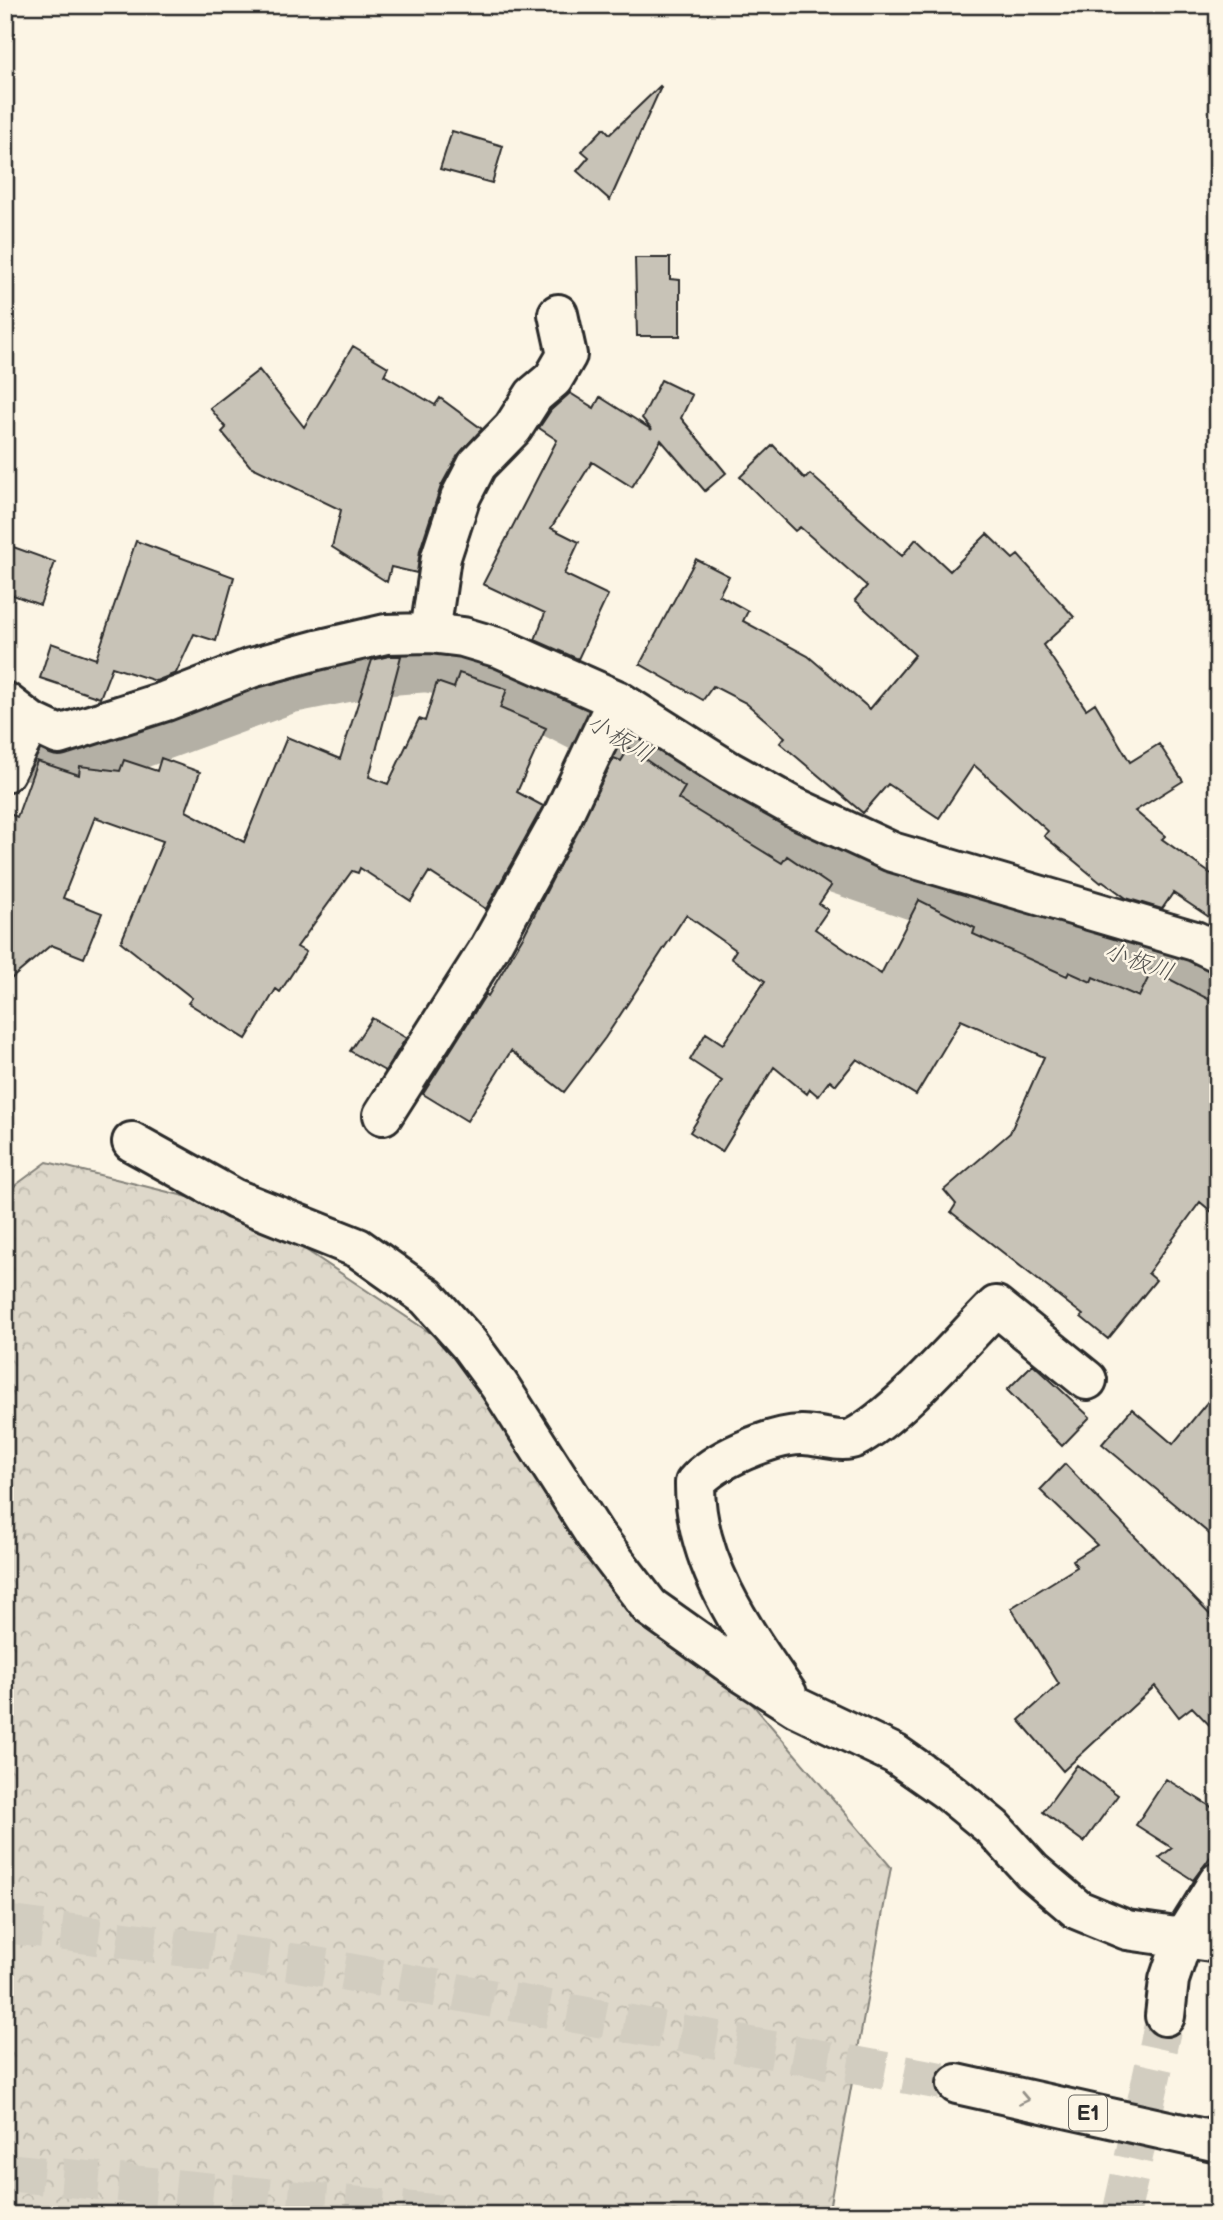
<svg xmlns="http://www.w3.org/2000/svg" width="1223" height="2220" font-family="'Balsamiq Sans','Klee One',sans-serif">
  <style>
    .forest { fill: url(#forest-crowns); stroke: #84827a; stroke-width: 2 }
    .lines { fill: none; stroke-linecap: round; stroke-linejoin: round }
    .river { stroke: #b4b0a5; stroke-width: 72 }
    .building { fill: #c8c3b7; stroke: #2b2b2b; stroke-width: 2 }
    .minor-tunnel { stroke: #d2cdc0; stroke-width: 38; stroke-dasharray: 38 19; stroke-linecap: butt }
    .highway-tunnel { stroke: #d2cdc0; stroke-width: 38; stroke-dasharray: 38 19; stroke-linecap: butt }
    .minor-casing { stroke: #2b2b2b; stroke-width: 44 }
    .highway-casing { stroke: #2b2b2b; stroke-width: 44 }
    .minor { stroke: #fcf5e5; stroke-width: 38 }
    .highway { stroke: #fcf5e5; stroke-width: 38 }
    .oneway { stroke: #949088 }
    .labels { text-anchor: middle; stroke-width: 5; stroke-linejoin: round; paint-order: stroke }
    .shield { fill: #fcf5e5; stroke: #6a6863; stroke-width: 2 }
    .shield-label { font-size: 21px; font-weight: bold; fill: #2b2b2b }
    .water-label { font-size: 24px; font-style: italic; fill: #545350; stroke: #fcf5e5 }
  </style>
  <defs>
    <pattern id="forest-crowns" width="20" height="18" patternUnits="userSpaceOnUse" patternTransform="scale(1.75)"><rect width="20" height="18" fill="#ded8ca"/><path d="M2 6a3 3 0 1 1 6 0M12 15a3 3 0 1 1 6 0" fill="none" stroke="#bfbaae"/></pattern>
  </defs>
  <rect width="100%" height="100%" fill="#fcf5e5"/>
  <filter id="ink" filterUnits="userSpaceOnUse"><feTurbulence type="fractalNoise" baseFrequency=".0143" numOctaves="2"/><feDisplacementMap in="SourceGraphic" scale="14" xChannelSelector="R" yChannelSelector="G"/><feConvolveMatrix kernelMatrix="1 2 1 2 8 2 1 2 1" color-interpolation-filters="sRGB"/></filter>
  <g filter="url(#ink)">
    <!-- forest -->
    <path class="forest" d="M 47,1162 L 249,1212 L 444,1342 L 891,1867 L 828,2215 L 5,2215 L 5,1193 Z"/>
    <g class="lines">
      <!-- river -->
      <path class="river" d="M 5,738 L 74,753 L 120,739 L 286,678 L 377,660 L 427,656 L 491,668 L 590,719 L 794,842 L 1218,988"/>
    </g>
    <!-- building -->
    <path class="building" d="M 660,86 L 661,87 L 610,200 L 577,171 L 589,157 L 582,151 L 604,128 L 610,134 Z
      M 452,131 L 503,146 L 492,183 L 440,169 Z
      M 635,258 L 670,258 L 670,279 L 680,280 L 680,336 L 637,336 Z
      M 353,346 L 388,367 L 384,375 L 435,405 L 440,398 L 482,429 L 458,455 L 441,486 L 420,550 L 417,573 L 391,567 L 387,582 L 332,547 L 341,510 L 250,466 L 222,432 L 226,428 L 210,408 L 259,370 L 304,427 Z
      M 661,380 L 692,395 L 681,418 L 726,473 L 705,491 L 661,440 L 632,487 L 592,462 L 551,528 L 579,542 L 564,574 L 608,595 L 578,659 L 535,640 L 545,613 L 483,584 L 557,440 L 539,428 L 551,410 L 570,393 L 594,408 L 600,397 L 652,430 L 642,418 Z
      M 773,445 L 805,479 L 810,474 L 902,556 L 916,539 L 950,571 L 987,534 L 1013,559 L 1018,555 L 1074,617 L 1043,645 L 1086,709 L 1095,703 L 1130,762 L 1159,744 L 1183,781 L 1135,811 L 1165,836 L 1162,839 L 1218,879 L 1218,923 L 1173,893 L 1162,909 L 1126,898 L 1103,881 L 1101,883 L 1044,836 L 1048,831 L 974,765 L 939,818 L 888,784 L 863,813 L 780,743 L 785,737 L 746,703 L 713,686 L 703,700 L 640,664 L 696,559 L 729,576 L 719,595 L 748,611 L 743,621 L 808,656 L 870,709 L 915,655 L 855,600 L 867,586 L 800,527 L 795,531 L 740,477 Z
      M 136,541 L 234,577 L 216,641 L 194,634 L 176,673 L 156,681 L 112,667 L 100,698 L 40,678 L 51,643 L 96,659 Z
      M 5,544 L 55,562 L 40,605 L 5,592 Z
      M 389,656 L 401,656 L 369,777 L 388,784 L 419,719 L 425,721 L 437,682 L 454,688 L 459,673 L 507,689 L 500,708 L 546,728 L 517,792 L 543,806 L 486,909 L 429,872 L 411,901 L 360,868 L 358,873 L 352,871 L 297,947 L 306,952 L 280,992 L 276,989 L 246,1039 L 188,1003 L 192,998 L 121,942 L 163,841 L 95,817 L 63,898 L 102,913 L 84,958 L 51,945 L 5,984 L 5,812 L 17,817 L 37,761 L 79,775 L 80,766 L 120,771 L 124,760 L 157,771 L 161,758 L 200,772 L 186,811 L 244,842 L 287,737 L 340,759 L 372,660 Z
      M 629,748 L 685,787 L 678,799 L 782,863 L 787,856 L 831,886 L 819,904 L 828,910 L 815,929 L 881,974 L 919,900 L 975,928 L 973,934 L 1067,976 L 1069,972 L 1091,982 L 1093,977 L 1139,997 L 1152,970 L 1218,1004 L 1218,1217 L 1200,1202 L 1148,1273 L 1156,1280 L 1108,1339 L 1081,1317 L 1083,1315 L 951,1212 L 956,1204 L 944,1190 L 1010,1133 L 1044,1057 L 961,1020 L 916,1095 L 857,1059 L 836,1085 L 830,1080 L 818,1096 L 810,1089 L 807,1094 L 774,1067 L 722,1152 L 690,1132 L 722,1081 L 690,1060 L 706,1033 L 723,1044 L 765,981 L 731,958 L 736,950 L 686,915 L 605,1038 L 564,1092 L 511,1051 L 467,1121 L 423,1094 L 486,994 L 488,996 L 524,935 L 614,758 L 621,761 Z
      M 372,1018 L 406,1038 L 385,1071 L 350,1051 Z
      M 1033,1364 L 1090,1417 L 1062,1446 L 1007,1390 Z
      M 1218,1389 L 1218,1541 L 1102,1444 L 1132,1409 L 1173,1444 Z
      M 1065,1464 L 1218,1623 L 1218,1734 L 1192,1707 L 1179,1717 L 1155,1686 L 1063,1771 L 1019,1720 L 1059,1684 L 1011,1608 L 1077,1567 L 1073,1560 L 1097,1545 L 1040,1490 Z
      M 1077,1765 L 1118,1795 L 1084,1842 L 1043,1812 Z
      M 1166,1779 L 1218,1811 L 1218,1847 L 1193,1880 L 1159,1858 L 1172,1848 L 1136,1825 Z"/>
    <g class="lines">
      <!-- minor-tunnel -->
      <path class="minor-tunnel" d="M 1121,2215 L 1165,2016"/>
      <!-- highway-tunnel -->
      <path class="highway-tunnel" d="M 5,1924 L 299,1963 L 957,2084
        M 5,2172 L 455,2215"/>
      <!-- minor casing -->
      <g class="minor-casing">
        <path id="minor" d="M 430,633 L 441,557 L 461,496 L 477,465 L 513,428 L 534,395 L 553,379 L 567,355 L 558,314
          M 5,702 L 31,722 L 59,735 L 166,701 L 251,668 L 317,650 L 386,634 L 430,633 L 463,637 L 500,648 L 617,700 L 729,771 L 792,806 L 892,852 L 1195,941 L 1218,952
          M 5,772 L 31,722
          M 383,1115 L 490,947 L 561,819 L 617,700
          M 132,1142 L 235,1199 L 358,1248 L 427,1297 L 469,1344 L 499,1385 L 595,1535 L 650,1607 L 743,1673 L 796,1707 L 895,1754 L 948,1791 L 993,1828 L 1032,1871 L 1078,1910 L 1127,1930 L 1218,1943
          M 787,1694 C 744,1632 694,1562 695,1483 C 714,1460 770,1436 801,1435 C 816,1434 840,1444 854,1438 C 897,1416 960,1342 996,1306 L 1087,1380
          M 1165,2016 L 1169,1980 L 1183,1938 L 1218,1882"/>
      </g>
      <!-- highway casing -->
      <g class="highway-casing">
        <path id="highway" d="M 957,2084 L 1218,2142"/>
      </g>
      <!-- minor -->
      <use href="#minor" class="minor"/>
      <!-- highway -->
      <use href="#highway" class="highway"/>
    </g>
    <!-- one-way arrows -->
    <defs><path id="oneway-chevron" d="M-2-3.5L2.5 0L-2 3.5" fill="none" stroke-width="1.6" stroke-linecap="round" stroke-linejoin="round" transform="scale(1.75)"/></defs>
    <use class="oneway" href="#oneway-chevron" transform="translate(1024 2099) rotate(12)"/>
  </g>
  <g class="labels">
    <!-- shield labels -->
    <rect class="shield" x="1069" y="2095.5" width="38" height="35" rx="5"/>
    <g class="shield-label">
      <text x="1088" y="2120">E1</text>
    </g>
    <!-- water labels -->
    <g class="water-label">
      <text transform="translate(620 738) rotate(31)" y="8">小板川</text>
      <text transform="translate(1139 961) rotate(19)" y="8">小板川</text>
    </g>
  </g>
  <!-- margin -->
  <rect width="1223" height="2220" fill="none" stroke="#fcf5e5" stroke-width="28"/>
  <rect x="14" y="14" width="1195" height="2192" fill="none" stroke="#2b2b2b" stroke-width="2.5" filter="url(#ink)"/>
</svg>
